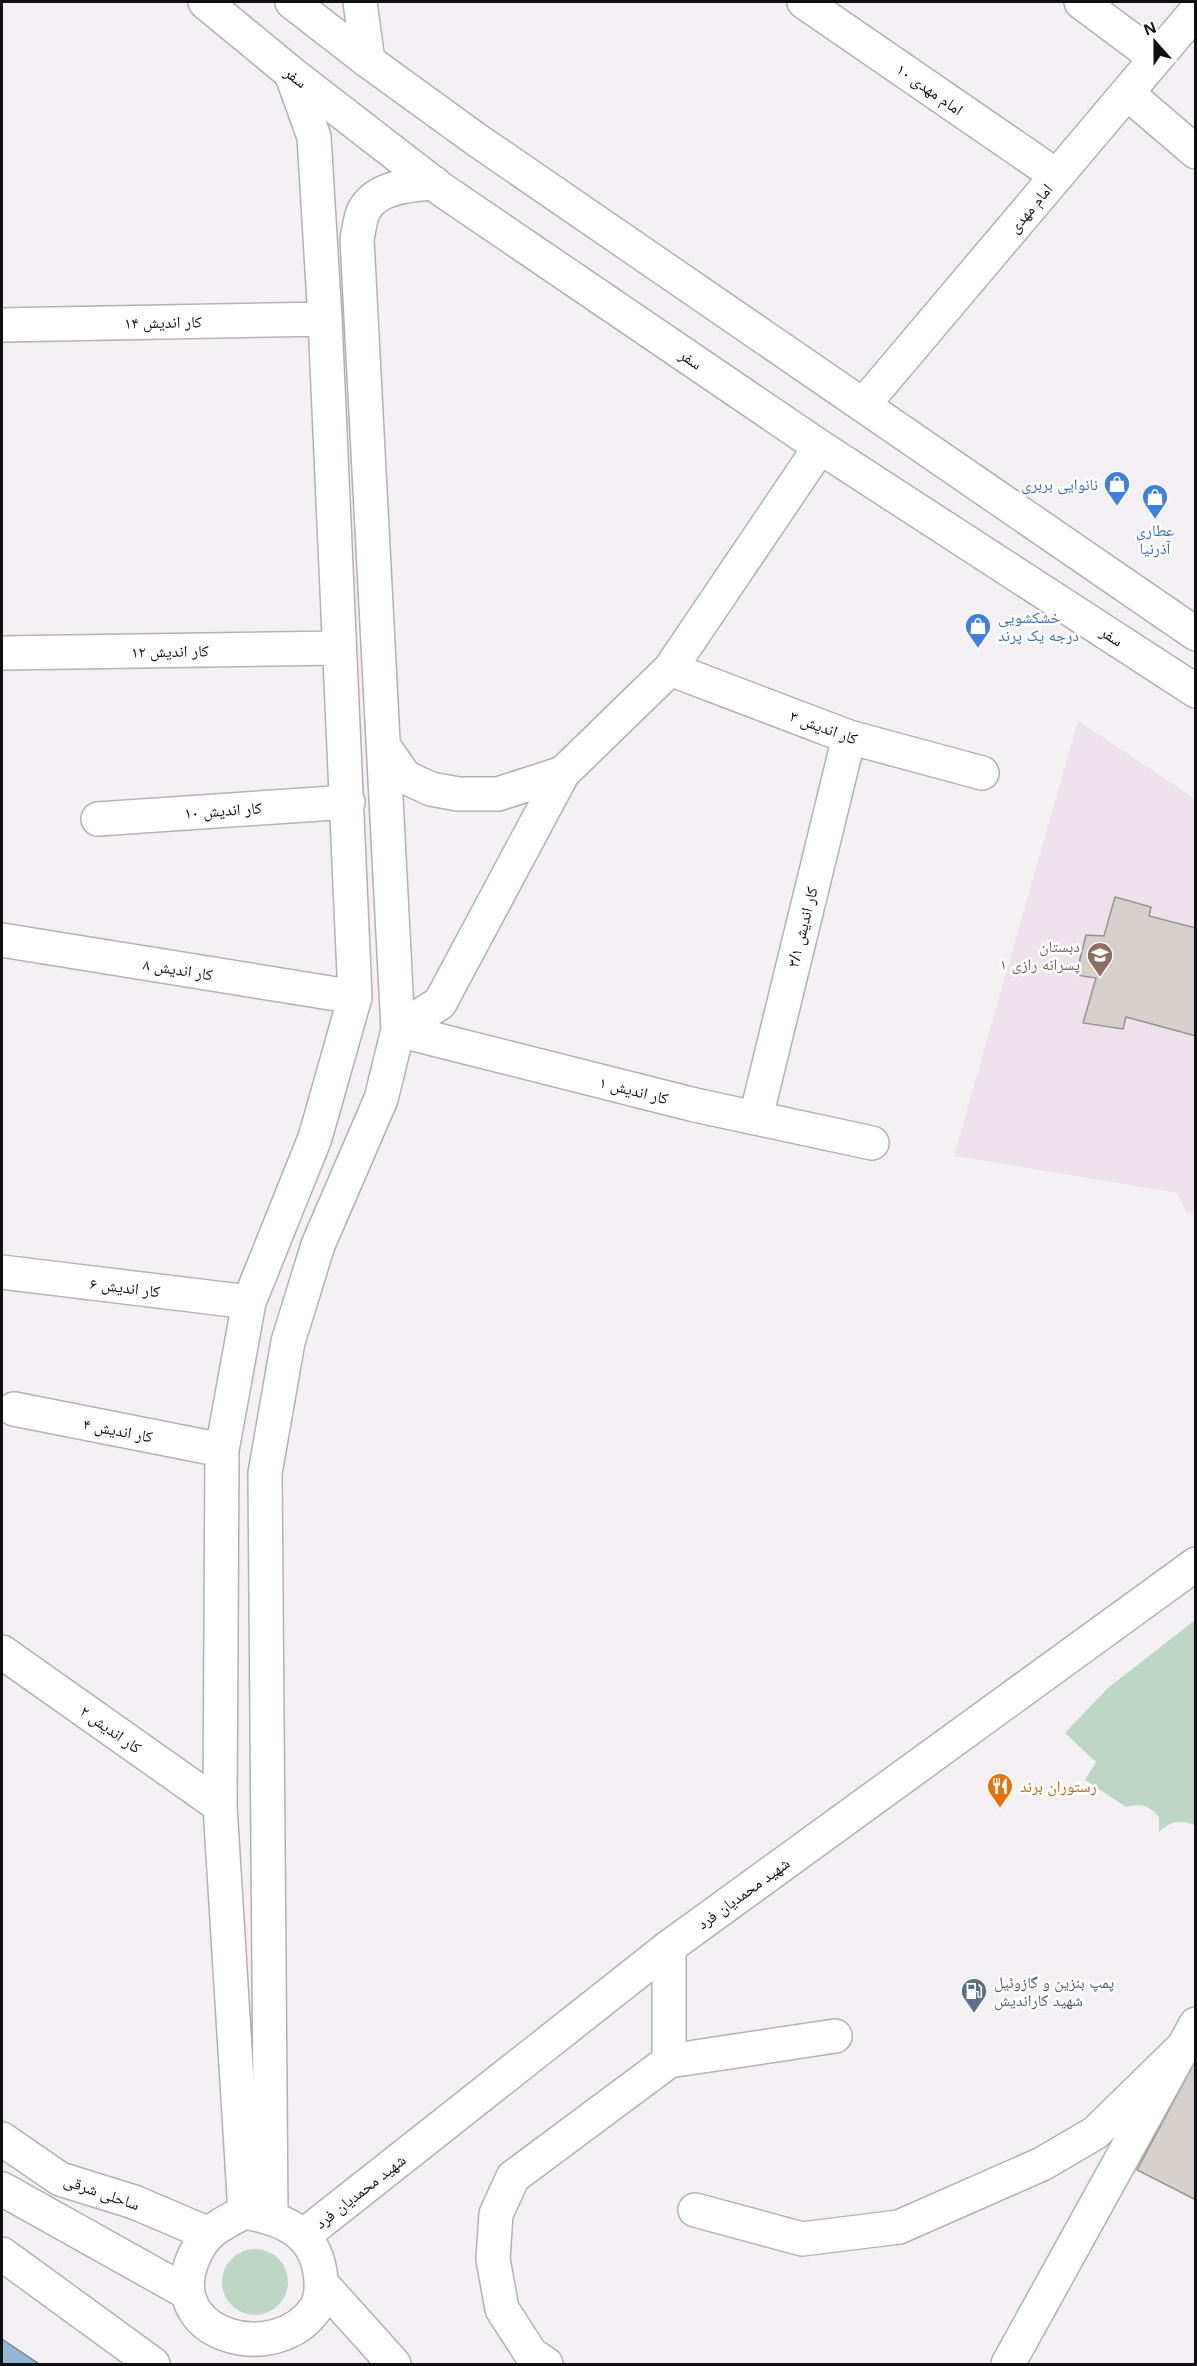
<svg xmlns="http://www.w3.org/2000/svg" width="1197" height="2366" font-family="Helvetica,'Noto Naskh Arabic',sans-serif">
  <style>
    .built { fill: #ede1eb }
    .green { fill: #bcd7c6 }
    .water { fill: #94b7d6; stroke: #6d859b; stroke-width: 1.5 }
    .building { fill: #d5d0cc; stroke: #97928e; stroke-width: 1.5 }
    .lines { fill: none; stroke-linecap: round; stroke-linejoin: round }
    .minor-casing { stroke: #b4afb4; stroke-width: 36 }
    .major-casing { stroke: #b4afb4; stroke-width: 36 }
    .minor { stroke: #fff; stroke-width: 33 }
    .major { stroke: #fff; stroke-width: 33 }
    .labels { text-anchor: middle; stroke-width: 5; stroke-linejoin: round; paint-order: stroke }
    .street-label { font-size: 16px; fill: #110f11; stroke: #fffefe }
    .shop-label { font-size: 16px; fill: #366cbe; stroke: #fffefe; text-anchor: end }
    .education-label { font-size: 16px; fill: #785e54; stroke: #fffefe; text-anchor: end }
    .food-label { font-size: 16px; fill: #c56008; stroke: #fffefe; text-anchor: start }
    .service-label { font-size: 16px; fill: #4e5e75; stroke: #fffefe; text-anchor: start }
  </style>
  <rect width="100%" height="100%" fill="#f4eff3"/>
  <!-- built -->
  <path class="built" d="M 1078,721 L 1195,799 L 1195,1214 L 1187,1213 L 1177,1193 L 954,1156 Z"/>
  <!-- green -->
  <path class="green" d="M 1195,1620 L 1195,1825 C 1180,1820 1171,1821 1159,1832 L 1159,1817 C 1149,1805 1141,1803 1126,1807 L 1085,1780 L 1096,1762 L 1065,1733 L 1108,1688 Z
    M222 2282a33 33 0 1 1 66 0a33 33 0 1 1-66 0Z"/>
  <!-- water -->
  <path class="water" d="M 2,2339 L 39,2364 L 2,2364 Z"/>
  <!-- building -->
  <path class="building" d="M 1115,897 L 1151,907 L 1149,916 L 1196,928 L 1196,1036 L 1126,1017 L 1123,1029 L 1083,1023 L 1096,978 L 1076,975 L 1086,935 L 1104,936 Z
    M 1196,2059 L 1196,2200 L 1137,2170 Z"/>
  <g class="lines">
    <!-- minor casing -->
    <g class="minor-casing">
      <path id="minor" d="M 360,2 L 368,61
        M 804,2 L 1057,176
        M 1081,2 L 1156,58
        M 1127,93 L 1196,152
        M 2,325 L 325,319
        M 864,404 L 1196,11
        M 2,653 L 338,648
        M 670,669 L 849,737 L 982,773
        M 383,745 L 405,777 L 431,789 L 458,794 L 498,794 L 563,773
        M 98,819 L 348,802
        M 2,940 L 355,997
        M 398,1030 L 440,1003 L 563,773 L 670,669 L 820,447
        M 398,1030 L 695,1105 L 872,1143
        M 756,1117 L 849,737
        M 2,1272 L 249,1302
        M 14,1409 L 222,1450
        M 2,1652 L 220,1806
        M 669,2061 L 835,2036
        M 695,2210 L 802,2239 L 899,2227 L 1042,2164 L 1095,2133 L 1183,2047
        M 245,2212 L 220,1806 L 222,1450 L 249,1302 L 315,1138 L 355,997 L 325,319 L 314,137 L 291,73
        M 271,2217 L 265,1473 L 288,1342 L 318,1245 L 381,1099 L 398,1030 L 357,239 C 359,230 360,218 364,210 C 378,186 410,185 434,183
        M 546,2364 L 531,2354 L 502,2309 L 493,2259 L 496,2214 L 513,2177 L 669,2061 L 669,1947
        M 1008,2364 L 1196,2024"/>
    </g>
    <!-- major casing -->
    <g class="major-casing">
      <path id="major" d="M 205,2 L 291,73 L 441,189 L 820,447 L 1196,691
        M 292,2 L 368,61 L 477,140 L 1196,634
        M 2,2139 L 60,2179 L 134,2202 L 209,2234
        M 2,2189 L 188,2293
        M 245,2212 C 282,2219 314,2231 320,2272 C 322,2284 322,2297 316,2308 C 277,2366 166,2338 191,2264 C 195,2253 201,2241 210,2233 C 220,2224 233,2218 245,2212 Z
        M 303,2236 L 669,1947 L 1196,1564
        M 2,2254 L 153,2364
        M 322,2284 L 394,2364"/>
    </g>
    <!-- minor -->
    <use href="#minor" class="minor"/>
    <!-- major -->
    <use href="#major" class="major"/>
  </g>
  <!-- icons -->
  <defs>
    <g id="shop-pin" transform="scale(1.35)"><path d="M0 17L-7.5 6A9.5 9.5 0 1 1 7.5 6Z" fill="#3f7fe0" stroke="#fffefe"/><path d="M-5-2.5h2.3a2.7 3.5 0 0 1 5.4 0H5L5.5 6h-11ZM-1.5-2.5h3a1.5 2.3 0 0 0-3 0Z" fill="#fff"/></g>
    <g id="school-pin" transform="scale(1.35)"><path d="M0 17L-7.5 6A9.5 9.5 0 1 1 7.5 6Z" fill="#8d6e63" stroke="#fffefe"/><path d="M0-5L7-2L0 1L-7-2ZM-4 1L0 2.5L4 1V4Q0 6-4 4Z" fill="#fff"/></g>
    <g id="restaurant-pin" transform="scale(1.35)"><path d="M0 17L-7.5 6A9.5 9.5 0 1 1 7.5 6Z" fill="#e8710a" stroke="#fffefe"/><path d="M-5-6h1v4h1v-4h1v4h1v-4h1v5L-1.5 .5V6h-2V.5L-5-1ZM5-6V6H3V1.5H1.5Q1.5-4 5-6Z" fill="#fff"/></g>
    <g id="fuel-pin" transform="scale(1.35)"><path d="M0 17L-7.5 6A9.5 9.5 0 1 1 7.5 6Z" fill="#5c6f8a" stroke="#fffefe"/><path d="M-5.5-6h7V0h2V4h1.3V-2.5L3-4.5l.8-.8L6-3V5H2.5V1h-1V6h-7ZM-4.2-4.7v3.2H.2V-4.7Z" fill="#fff"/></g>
  </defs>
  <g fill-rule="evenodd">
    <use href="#shop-pin" x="1117" y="484"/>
    <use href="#shop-pin" x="1155" y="497"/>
    <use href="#shop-pin" x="978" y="626"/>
    <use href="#school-pin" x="1100" y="955"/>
    <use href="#restaurant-pin" x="1000" y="1786"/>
    <use href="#fuel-pin" x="974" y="1991"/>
  </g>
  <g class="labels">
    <!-- street labels -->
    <g class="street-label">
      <text transform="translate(296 77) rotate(38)" y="6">سفر</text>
      <text transform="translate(930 89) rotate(35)" y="6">۱۰ امام مهدی</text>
      <text transform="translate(1030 208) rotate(-50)" y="6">امام مهدی</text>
      <text transform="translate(163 322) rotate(-1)" y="6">۱۴ کار اندیش</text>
      <text transform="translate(691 359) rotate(34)" y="6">سفر</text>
      <text transform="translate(1112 636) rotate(33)" y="6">سفر</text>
      <text transform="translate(170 651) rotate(-1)" y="6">۱۲ کار اندیش</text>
      <text transform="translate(824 727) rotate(20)" y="6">۳ کار اندیش</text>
      <text transform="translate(223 810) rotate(-4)" y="6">۱۰ کار اندیش</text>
      <text transform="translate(802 927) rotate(-76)" y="6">۳/۱ کار اندیش</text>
      <text transform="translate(178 969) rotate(9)" y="6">۸ کار اندیش</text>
      <text transform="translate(634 1090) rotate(14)" y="6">۱ کار اندیش</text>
      <text transform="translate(125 1287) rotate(7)" y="6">۶ کار اندیش</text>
      <text transform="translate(118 1430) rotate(11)" y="6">۴ کار اندیش</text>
      <text transform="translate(111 1729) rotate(35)" y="6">۲ کار اندیش</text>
      <text transform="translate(743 1893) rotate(-36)" y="6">شهید محمدیان فرد</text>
      <text transform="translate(360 2191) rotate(-38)" y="6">شهید محمدیان فرد</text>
      <text transform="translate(102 2192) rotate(19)" y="6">ساحلی شرقی</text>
    </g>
    <!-- shop labels -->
    <g class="shop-label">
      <text x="1098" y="490">نانوایی بربری</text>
      <text x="1155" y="536" text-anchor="middle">عطاری<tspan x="1155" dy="18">آذرنیا</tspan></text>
      <text x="998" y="623" text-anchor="start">خشکشویی<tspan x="998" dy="18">درجه یک پرند</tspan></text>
    </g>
    <!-- education labels -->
    <g class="education-label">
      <text x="1080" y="952">دبستان<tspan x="1080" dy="18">پسرانه رازی ۱</tspan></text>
    </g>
    <!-- food labels -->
    <g class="food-label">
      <text x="1020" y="1792">رستوران برند</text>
    </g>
    <!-- service labels -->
    <g class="service-label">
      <text x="994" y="1988">پمپ بنزین و گازوئیل<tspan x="994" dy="18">شهید کاراندیش</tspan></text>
    </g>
  </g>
  <!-- border -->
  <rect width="1197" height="2366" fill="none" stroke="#110f11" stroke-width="6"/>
  <!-- north arrow -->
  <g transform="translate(1155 42) rotate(339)" stroke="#fffefe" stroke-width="4.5" paint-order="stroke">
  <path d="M0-4.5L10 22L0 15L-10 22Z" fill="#110f11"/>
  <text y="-9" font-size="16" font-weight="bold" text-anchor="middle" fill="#110f11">N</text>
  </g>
</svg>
